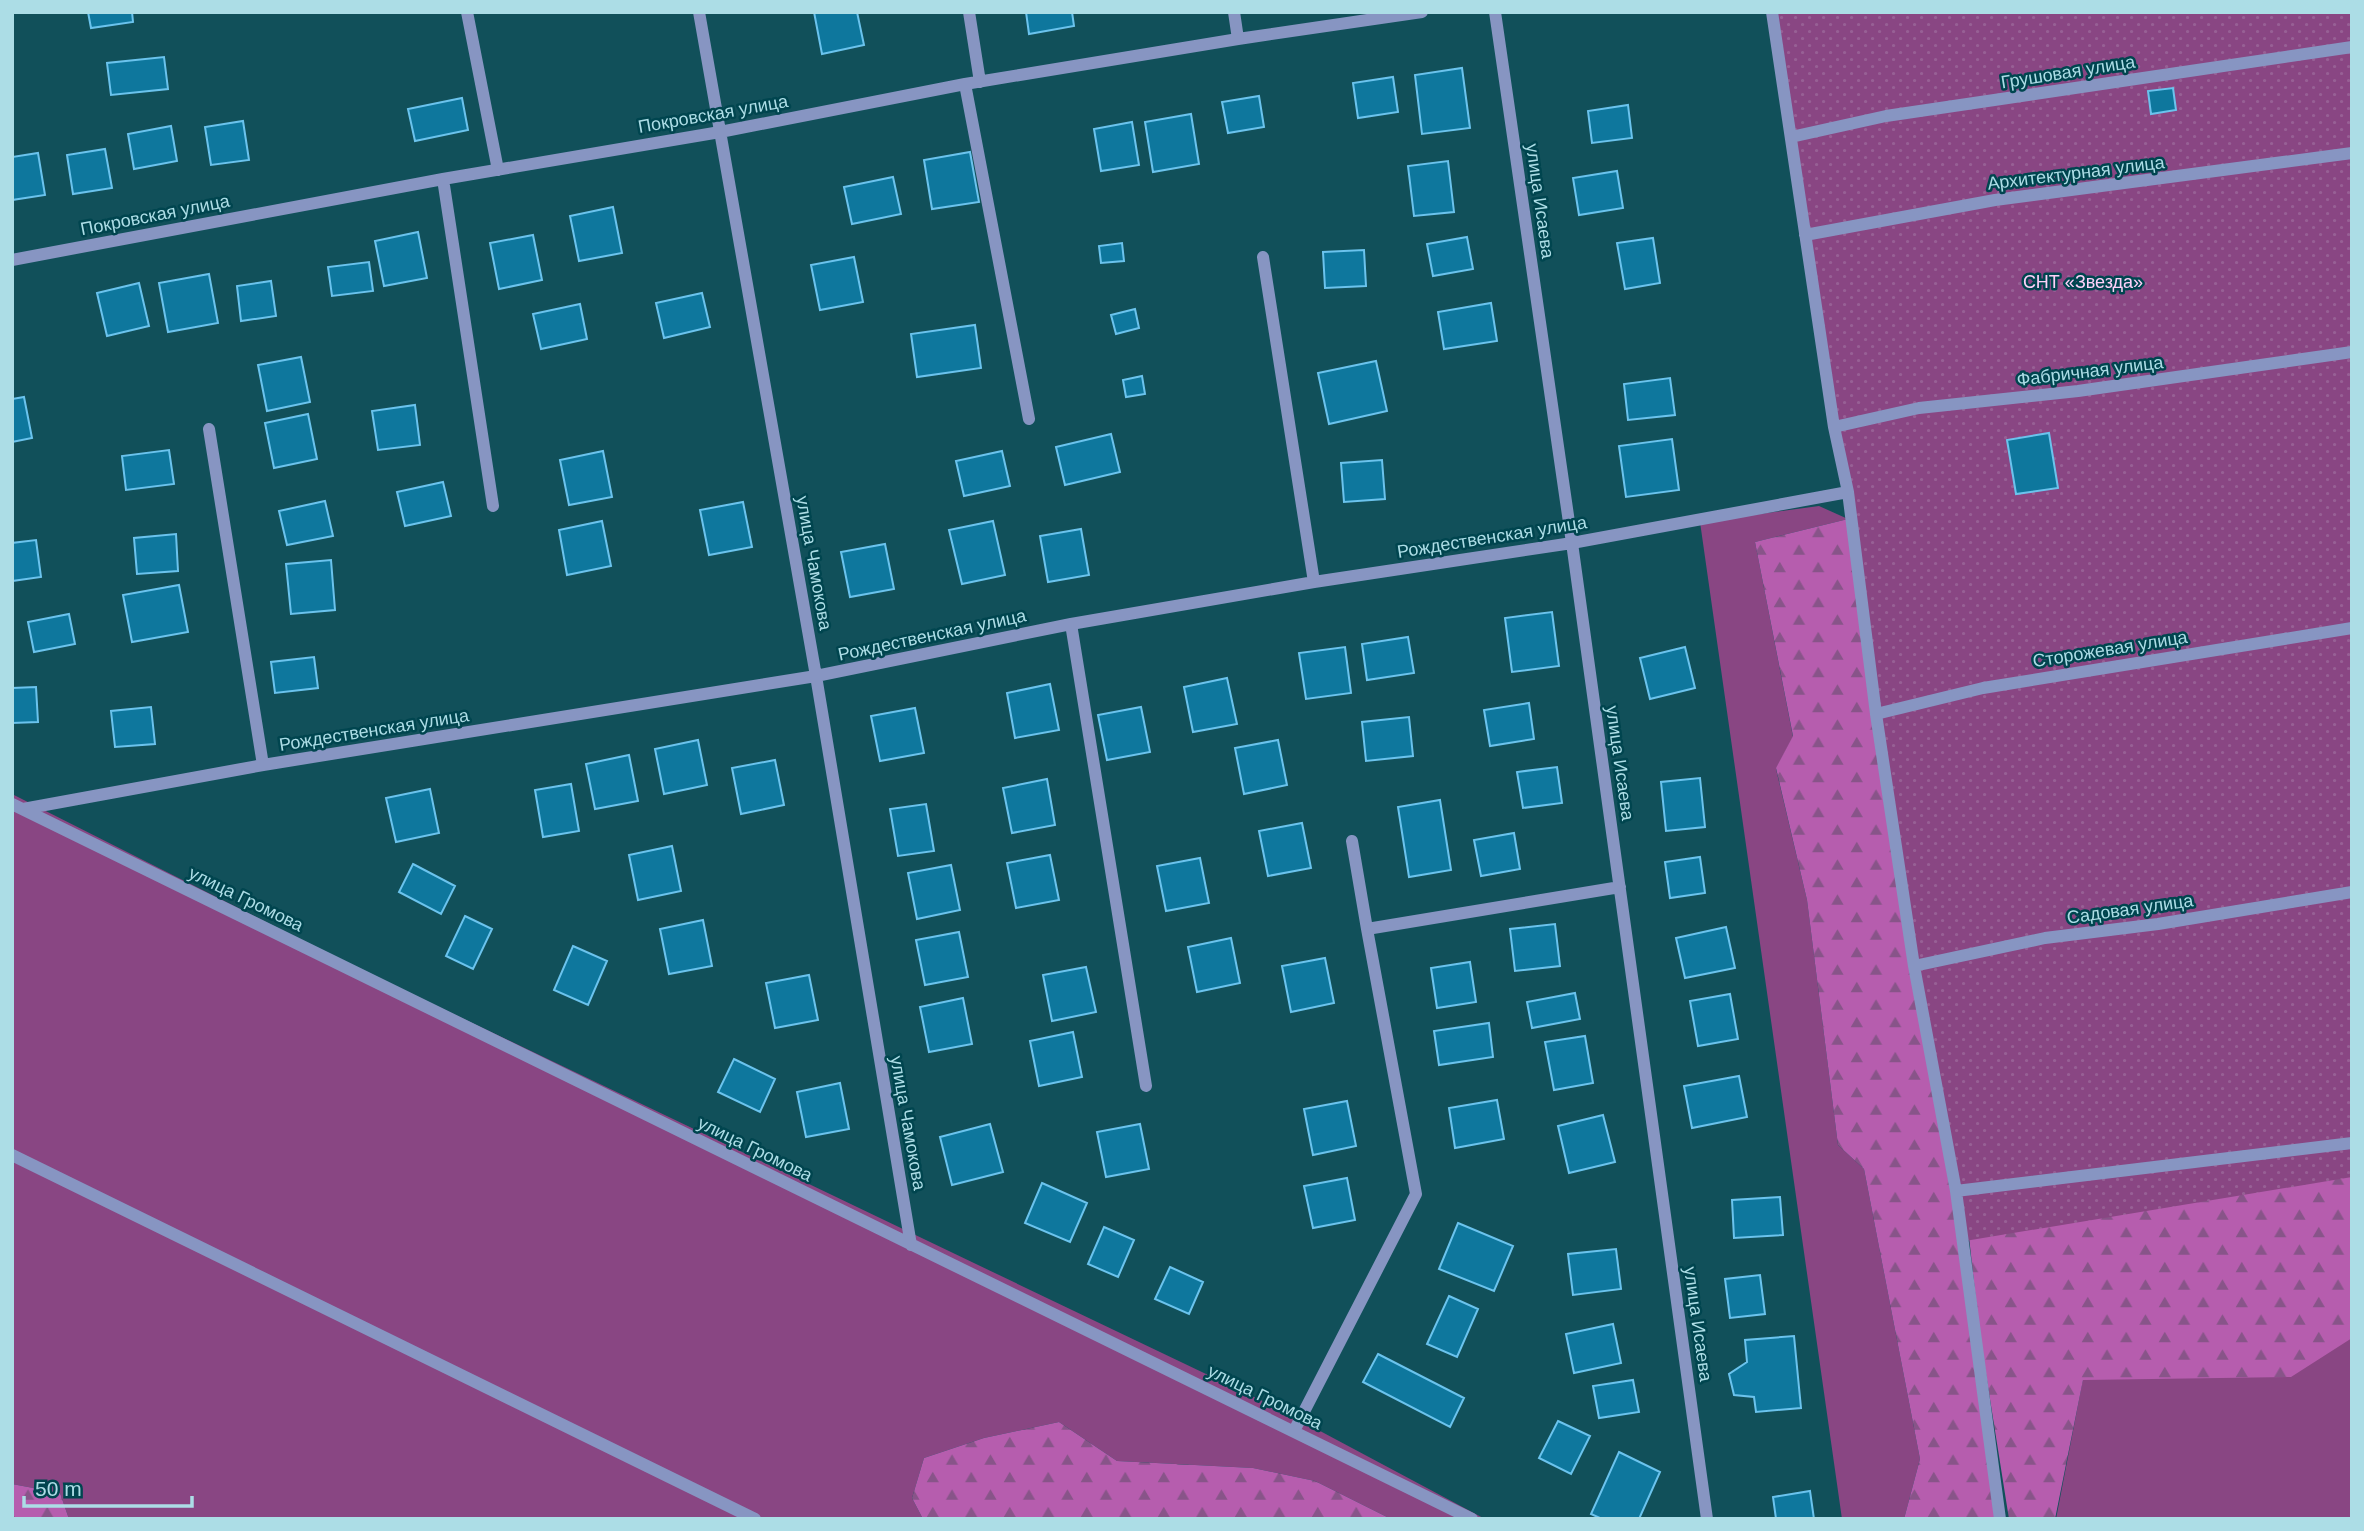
<svg xmlns="http://www.w3.org/2000/svg" width="2364" height="1531" font-family="Helvetica,sans-serif">
  <style>
    .grass { fill: #894683 }
    .forest { fill: url(#forest-firs) }
    .garden { fill: url(#garden-dots) }
    .building { fill: #0e779d; stroke: #6bc3ed; stroke-width: 2 }
    .lines { fill: none; stroke-linecap: round; stroke-linejoin: round }
    .minor { stroke: #8795c2; stroke-width: 12 }
    .labels { text-anchor: middle; stroke-width: 5; stroke-linejoin: round; paint-order: stroke }
    .street-label { font-size: 18px; fill: #acdde6; stroke: #00454f }
    .park-label { font-size: 18px; fill: #ffd1f9; stroke: #00454f }
  </style>
  <defs>
    <pattern id="forest-firs" width="22" height="20" patternUnits="userSpaceOnUse" patternTransform="scale(1.75)"><rect width="22" height="20" fill="#b65dae"/><path d="M5 1l3.5 6h-7zM16 11l3.5 6h-7z" fill="#885489"/></pattern>
    <pattern id="garden-dots" width="8" height="8" patternUnits="userSpaceOnUse" patternTransform="scale(1.75)"><rect width="8" height="8" fill="#894683"/><path d="M2 2h.1M6 6h.1" fill="none" stroke="#976095" stroke-width="1.8" stroke-linecap="round"/></pattern>
  </defs>
  <rect width="100%" height="100%" fill="#11505a"/>
  <!-- grass -->
  <path class="grass" d="M 1819,506 L 1848,519 L 1755,542 L 1793,737 L 1776,769 L 1807,900 L 1838,1145 L 1864,1169 L 1920,1459 L 1904,1519 L 1842,1519 L 1700,522 Z
    M 12,794 L 351,965 L 1277,1408 L 1485,1519 L 1391,1519 L 1315,1481 L 1253,1468 L 1117,1461 L 1059,1422 L 984,1438 L 924,1458 L 912,1498 L 923,1519 L 69,1519 L 60,1493 L 12,1484 Z
    M 2352,1338 L 2352,1519 L 2056,1519 L 2083,1379 Z"/>
  <!-- forest -->
  <path class="forest" d="M 1848,519 L 1950,1176 L 1995,1519 L 1904,1519 L 1920,1459 L 1864,1169 L 1838,1145 L 1807,900 L 1776,768 L 1793,736 L 1755,542 Z
    M 2352,1166 L 2352,1338 L 2291,1377 L 2083,1380 L 2055,1519 L 2009,1519 L 1980,1336 L 1968,1228 Z
    M 1059,1422 L 1117,1461 L 1253,1468 L 1315,1481 L 1391,1519 L 923,1519 L 912,1498 L 924,1458 L 984,1438 Z
    M 12,1484 L 60,1493 L 69,1519 L 12,1519 Z"/>
  <!-- garden -->
  <path class="garden" d="M 1769,12 L 2352,12 L 2352,1177 L 1965,1241 L 1950,1176 Z"/>
  <!-- building -->
  <path class="building" d="M 88,12 L 132,12 L 133,22 L 91,28 Z
    M 814,12 L 857,12 L 864,45 L 822,54 Z
    M 1026,12 L 1072,12 L 1074,26 L 1029,34 Z
    M 164,57 L 168,89 L 111,95 L 107,63 Z
    M 1462,68 L 1470,128 L 1422,134 L 1415,75 Z
    M 1393,77 L 1398,112 L 1358,118 L 1353,83 Z
    M 2173,88 L 2176,110 L 2151,114 L 2148,91 Z
    M 1259,96 L 1264,127 L 1228,133 L 1222,102 Z
    M 462,98 L 468,130 L 415,141 L 408,109 Z
    M 1628,105 L 1632,138 L 1592,143 L 1588,111 Z
    M 1191,114 L 1199,164 L 1153,172 L 1145,122 Z
    M 243,121 L 249,160 L 211,165 L 205,127 Z
    M 1132,122 L 1139,165 L 1101,171 L 1094,129 Z
    M 171,126 L 177,161 L 134,169 L 128,134 Z
    M 105,149 L 112,188 L 73,194 L 67,155 Z
    M 970,152 L 979,202 L 932,209 L 924,160 Z
    M 38,153 L 45,195 L 12,200 L 12,157 Z
    M 1448,161 L 1454,212 L 1414,216 L 1408,166 Z
    M 1617,171 L 1623,208 L 1579,215 L 1573,178 Z
    M 893,177 L 901,214 L 852,224 L 844,187 Z
    M 613,207 L 622,253 L 579,261 L 570,216 Z
    M 418,232 L 427,278 L 384,286 L 375,241 Z
    M 533,235 L 542,280 L 499,289 L 490,243 Z
    M 1467,237 L 1473,269 L 1433,276 L 1427,244 Z
    M 1653,238 L 1660,283 L 1625,289 L 1617,243 Z
    M 1122,243 L 1124,261 L 1101,263 L 1099,246 Z
    M 1364,250 L 1366,286 L 1325,288 L 1323,252 Z
    M 854,257 L 863,302 L 820,310 L 811,265 Z
    M 369,262 L 373,291 L 332,296 L 328,267 Z
    M 209,274 L 218,323 L 168,332 L 159,283 Z
    M 271,281 L 276,316 L 241,321 L 237,286 Z
    M 139,283 L 149,326 L 107,336 L 97,293 Z
    M 702,293 L 710,327 L 664,338 L 656,303 Z
    M 1491,303 L 1497,341 L 1444,349 L 1438,312 Z
    M 580,304 L 587,339 L 541,349 L 533,314 Z
    M 1135,309 L 1139,328 L 1116,334 L 1111,315 Z
    M 975,325 L 981,368 L 917,377 L 911,334 Z
    M 301,357 L 310,402 L 267,411 L 258,365 Z
    M 1376,361 L 1387,411 L 1329,424 L 1318,373 Z
    M 1142,376 L 1145,394 L 1126,397 L 1123,380 Z
    M 1670,378 L 1675,415 L 1628,420 L 1624,384 Z
    M 24,397 L 32,438 L 12,442 L 12,399 Z
    M 415,405 L 420,445 L 378,450 L 372,411 Z
    M 308,414 L 317,459 L 274,468 L 265,423 Z
    M 2049,433 L 2058,488 L 2016,494 L 2007,440 Z
    M 1111,434 L 1120,472 L 1065,485 L 1056,447 Z
    M 1672,439 L 1679,490 L 1626,497 L 1619,446 Z
    M 169,450 L 174,484 L 126,490 L 122,456 Z
    M 603,451 L 612,497 L 569,505 L 560,460 Z
    M 1002,451 L 1010,486 L 964,496 L 956,461 Z
    M 1382,460 L 1385,499 L 1344,502 L 1341,463 Z
    M 443,482 L 451,516 L 405,526 L 397,492 Z
    M 325,501 L 333,536 L 287,545 L 279,511 Z
    M 743,502 L 752,547 L 709,555 L 700,510 Z
    M 602,521 L 611,566 L 567,575 L 559,530 Z
    M 993,521 L 1005,575 L 962,584 L 949,530 Z
    M 1081,529 L 1089,575 L 1048,582 L 1040,536 Z
    M 176,534 L 178,571 L 137,574 L 134,538 Z
    M 36,540 L 41,577 L 12,581 L 12,543 Z
    M 885,544 L 894,589 L 850,597 L 841,552 Z
    M 331,560 L 335,610 L 291,614 L 286,564 Z
    M 179,585 L 188,632 L 132,642 L 123,595 Z
    M 1552,612 L 1559,666 L 1512,672 L 1505,618 Z
    M 69,614 L 75,644 L 34,652 L 28,622 Z
    M 1408,637 L 1414,673 L 1367,680 L 1362,644 Z
    M 1345,647 L 1351,693 L 1306,699 L 1299,653 Z
    M 1685,647 L 1695,688 L 1650,699 L 1640,658 Z
    M 314,657 L 318,688 L 275,693 L 271,662 Z
    M 1227,678 L 1237,724 L 1193,732 L 1184,687 Z
    M 1050,684 L 1059,730 L 1015,738 L 1007,693 Z
    M 36,687 L 38,722 L 12,723 L 12,688 Z
    M 1529,703 L 1534,739 L 1490,746 L 1484,710 Z
    M 151,707 L 155,744 L 115,747 L 111,711 Z
    M 1141,707 L 1150,752 L 1107,760 L 1098,715 Z
    M 915,708 L 924,753 L 880,761 L 871,716 Z
    M 1409,717 L 1413,756 L 1366,761 L 1362,722 Z
    M 698,740 L 707,785 L 664,794 L 655,749 Z
    M 1278,740 L 1287,785 L 1244,794 L 1235,748 Z
    M 629,755 L 638,801 L 595,809 L 586,764 Z
    M 775,760 L 784,805 L 741,814 L 732,768 Z
    M 1557,767 L 1562,803 L 1523,808 L 1517,772 Z
    M 1700,778 L 1705,827 L 1666,831 L 1661,782 Z
    M 1047,779 L 1055,825 L 1012,833 L 1003,788 Z
    M 571,784 L 579,831 L 543,837 L 535,790 Z
    M 430,789 L 439,833 L 396,842 L 386,798 Z
    M 1440,800 L 1451,870 L 1409,877 L 1398,807 Z
    M 926,804 L 934,851 L 898,856 L 890,809 Z
    M 1302,823 L 1311,868 L 1268,876 L 1259,831 Z
    M 1514,833 L 1520,869 L 1481,876 L 1474,840 Z
    M 672,846 L 681,891 L 638,900 L 629,855 Z
    M 1050,855 L 1059,900 L 1016,908 L 1007,863 Z
    M 1700,857 L 1705,893 L 1670,898 L 1665,862 Z
    M 1200,858 L 1209,903 L 1166,911 L 1157,866 Z
    M 413,864 L 455,886 L 441,914 L 399,892 Z
    M 951,865 L 960,910 L 917,919 L 908,873 Z
    M 465,916 L 492,929 L 473,969 L 446,956 Z
    M 703,920 L 712,966 L 669,974 L 660,929 Z
    M 1555,924 L 1560,966 L 1515,971 L 1510,929 Z
    M 1726,927 L 1735,968 L 1685,978 L 1676,938 Z
    M 959,932 L 968,977 L 925,985 L 916,940 Z
    M 1231,938 L 1240,983 L 1197,992 L 1188,947 Z
    M 573,946 L 607,961 L 588,1005 L 554,990 Z
    M 1325,958 L 1334,1003 L 1291,1012 L 1282,966 Z
    M 1470,962 L 1476,1002 L 1437,1008 L 1431,968 Z
    M 1086,967 L 1096,1012 L 1052,1021 L 1043,975 Z
    M 809,975 L 818,1020 L 775,1028 L 766,983 Z
    M 1575,993 L 1580,1019 L 1532,1028 L 1527,1002 Z
    M 1730,994 L 1738,1039 L 1698,1046 L 1690,1001 Z
    M 963,998 L 972,1044 L 929,1052 L 920,1007 Z
    M 1489,1023 L 1493,1057 L 1439,1065 L 1434,1031 Z
    M 1073,1032 L 1082,1077 L 1039,1086 L 1030,1041 Z
    M 1585,1036 L 1593,1083 L 1554,1090 L 1545,1042 Z
    M 734,1059 L 775,1079 L 760,1112 L 718,1092 Z
    M 1739,1076 L 1747,1117 L 1692,1128 L 1684,1086 Z
    M 840,1083 L 849,1129 L 806,1137 L 797,1092 Z
    M 1497,1100 L 1504,1139 L 1455,1148 L 1449,1108 Z
    M 1347,1101 L 1356,1146 L 1313,1155 L 1304,1109 Z
    M 1603,1115 L 1615,1162 L 1569,1173 L 1558,1126 Z
    M 990,1124 L 1003,1172 L 952,1185 L 940,1137 Z
    M 1140,1124 L 1149,1169 L 1106,1177 L 1097,1132 Z
    M 1347,1178 L 1355,1220 L 1313,1228 L 1304,1186 Z
    M 1042,1183 L 1087,1203 L 1070,1242 L 1025,1223 Z
    M 1780,1197 L 1783,1235 L 1734,1238 L 1732,1200 Z
    M 1458,1223 L 1513,1246 L 1494,1291 L 1439,1269 Z
    M 1104,1227 L 1134,1240 L 1118,1277 L 1088,1264 Z
    M 1616,1249 L 1621,1289 L 1573,1295 L 1568,1254 Z
    M 1170,1267 L 1203,1282 L 1189,1314 L 1155,1299 Z
    M 1760,1275 L 1765,1314 L 1730,1318 L 1725,1279 Z
    M 1449,1296 L 1478,1309 L 1457,1357 L 1427,1344 Z
    M 1613,1324 L 1621,1363 L 1574,1373 L 1566,1334 Z
    M 1794,1336 L 1801,1408 L 1756,1412 L 1754,1397 L 1734,1395 L 1729,1374 L 1747,1362 L 1745,1340 Z
    M 1378,1354 L 1464,1398 L 1450,1427 L 1363,1382 Z
    M 1633,1380 L 1639,1412 L 1599,1418 L 1593,1386 Z
    M 1558,1421 L 1590,1436 L 1571,1474 L 1539,1458 Z
    M 1619,1452 L 1660,1472 L 1639,1519 L 1602,1519 L 1591,1514 Z
    M 1810,1491 L 1814,1519 L 1776,1519 L 1773,1497 Z"/>
  <g class="lines">
    <!-- minor -->
    <path class="minor" d="M 467,12 L 498,170
      M 699,12 L 816,676 L 911,1245
      M 969,12 L 980,82
      M 1234,12 L 1238,39
      M 1495,12 L 1572,543 L 1707,1519
      M 1772,12 L 1834,427 L 1848,492 L 1876,714 L 1914,966 L 1956,1191 L 2000,1519
      M 965,84 L 1029,419
      M 1791,137 L 1886,116 L 2352,47
      M 443,179 L 493,506
      M 1805,235 L 1995,200 L 2352,153
      M 1263,257 L 1314,582
      M 12,260 L 443,179 L 720,132 L 965,84 L 1238,39 L 1422,12
      M 1834,427 L 1919,408 L 2078,391 L 2352,352
      M 209,429 L 263,765
      M 1071,624 L 1146,1086
      M 1876,714 L 1983,688 L 2352,628
      M 12,804 L 1472,1519
      M 23,809 L 263,765 L 816,676 L 1071,624 L 1314,582 L 1572,543 L 1848,492
      M 1352,841 L 1367,929 L 1620,887
      M 1914,966 L 2045,938 L 2158,924 L 2352,892
      M 12,1155 L 755,1519
      M 1956,1191 L 2352,1143
      M 1294,1431 L 1416,1194 L 1367,929"/>
  </g>
  <g class="labels">
    <!-- street labels -->
    <g class="street-label">
      <text transform="translate(2068 72) rotate(-9)" y="6">Грушовая улица</text>
      <text transform="translate(713 114) rotate(-10)" y="6">Покровская улица</text>
      <text transform="translate(2076 173) rotate(-7)" y="6">Архитектурная улица</text>
      <text transform="translate(1540 201) rotate(82)" y="6">улица Исаева</text>
      <text transform="translate(155 215) rotate(-11)" y="6">Покровская улица</text>
      <text transform="translate(2090 371) rotate(-7)" y="6">Фабричная улица</text>
      <text transform="translate(1492 537) rotate(-9)" y="6">Рождественская улица</text>
      <text transform="translate(814 563) rotate(80)" y="6">улица Чамокова</text>
      <text transform="translate(932 635) rotate(-12)" y="6">Рождественская улица</text>
      <text transform="translate(2110 649) rotate(-9)" y="6">Сторожевая улица</text>
      <text transform="translate(374 730) rotate(-9)" y="6">Рождественская улица</text>
      <text transform="translate(1620 763) rotate(82)" y="6">улица Исаева</text>
      <text transform="translate(246 899) rotate(26)" y="6">улица Громова</text>
      <text transform="translate(2130 909) rotate(-8)" y="6">Садовая улица</text>
      <text transform="translate(908 1123) rotate(80)" y="6">улица Чамокова</text>
      <text transform="translate(755 1149) rotate(26)" y="6">улица Громова</text>
      <text transform="translate(1698 1324) rotate(82)" y="6">улица Исаева</text>
      <text transform="translate(1265 1397) rotate(26)" y="6">улица Громова</text>
    </g>
    <!-- park labels -->
    <g class="park-label">
      <text x="2083" y="288">СНТ «Звезда»</text>
    </g>
  </g>
  <!-- border -->
  <rect width="2364" height="1531" fill="none" stroke="#acdde6" stroke-width="28"/>
  <!-- scale -->
  <path d="M24 1496v10h168v-10" fill="none" stroke="#acdde6" stroke-width="3.5"/>
  <text x="35" y="1496" font-size="21" fill="#acdde6" stroke="#00454f" stroke-width="5" paint-order="stroke">50 m</text>
</svg>
